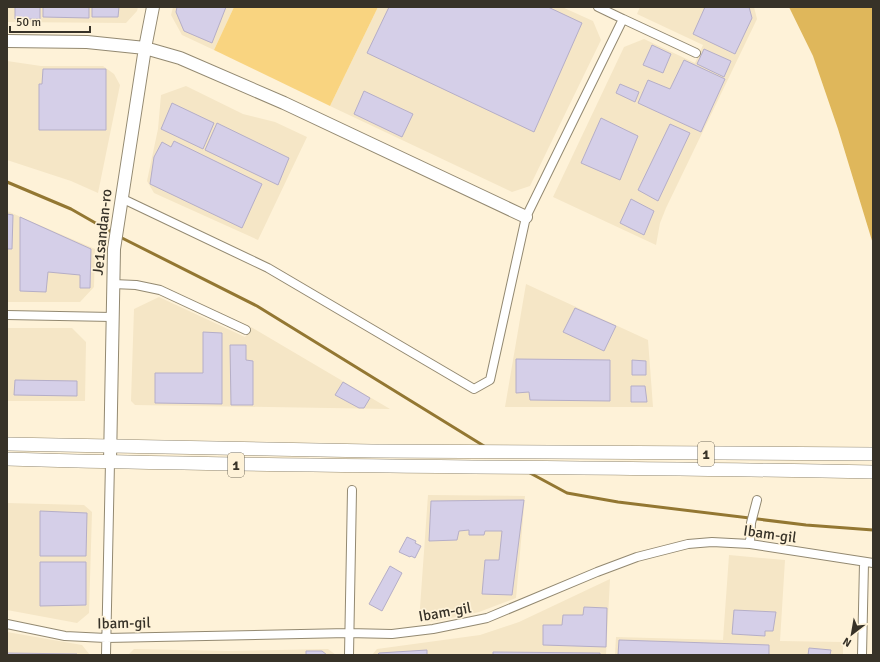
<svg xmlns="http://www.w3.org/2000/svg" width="880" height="662" font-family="Signika,sans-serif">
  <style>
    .built { fill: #f5e6c6 }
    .green { fill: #f9d480 }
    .forest { fill: #dfb75b }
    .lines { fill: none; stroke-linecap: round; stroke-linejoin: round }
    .stream { stroke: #937732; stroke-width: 3 }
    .building { fill: #d5cfe8; stroke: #b5aec7 }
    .street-casing { stroke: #938971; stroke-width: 10 }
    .secondary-casing { stroke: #938971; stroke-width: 14 }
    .primary-casing { stroke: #938971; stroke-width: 14 }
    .street { stroke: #fff; stroke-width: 8 }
    .secondary { stroke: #fff; stroke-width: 12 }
    .primary { stroke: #fff; stroke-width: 13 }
    .labels { text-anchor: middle; stroke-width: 3.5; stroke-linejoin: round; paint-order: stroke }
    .shield { fill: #fef2d8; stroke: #736c5d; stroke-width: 1 }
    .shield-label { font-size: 14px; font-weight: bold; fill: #373228 }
    .street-label { font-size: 15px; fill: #373228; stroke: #fef2d8 }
  </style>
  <rect width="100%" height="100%" fill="#fef2d8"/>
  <!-- built -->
  <path class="built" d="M 7,7 L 138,7 L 137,11 L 126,23 L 7,22 Z
    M 173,7 L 234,7 L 214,50 L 182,35 L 171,15 Z
    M 378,7 L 562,7 L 593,21 L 601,40 L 530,186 L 512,192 L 330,106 Z
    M 640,7 L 754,7 L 757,19 L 666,208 L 660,223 L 656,245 L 553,197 L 624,47 L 644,39 L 695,63 L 703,45 L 637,14 Z
    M 7,61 L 41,66 L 103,66 L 114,74 L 120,85 L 98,193 L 71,181 L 7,160 Z
    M 186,86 L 243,114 L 275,122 L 307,137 L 258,240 L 154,193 L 147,181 L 158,129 L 161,95 Z
    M 7,211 L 95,249 L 94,287 L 80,302 L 7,302 Z
    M 526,284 L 648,340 L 653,407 L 505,407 Z
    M 159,297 L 245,337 L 251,327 L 390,409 L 135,405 L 131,401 L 134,309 Z
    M 7,328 L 72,328 L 86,342 L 85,401 L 7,401 Z
    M 428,495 L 525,496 L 516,598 L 479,612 L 437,621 L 419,622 Z
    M 7,503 L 84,505 L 92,512 L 89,613 L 77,623 L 7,610 Z
    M 729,555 L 785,560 L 780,641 L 843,642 L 843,655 L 615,655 L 616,637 L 723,640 Z
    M 610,579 L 606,655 L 372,655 L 377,649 L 480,635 L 519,622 Z
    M 7,632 L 82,645 L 90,655 L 7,655 Z
    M 134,649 L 228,651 L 328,649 L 336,655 L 128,655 Z"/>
  <!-- green -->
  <path class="green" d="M 234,7 L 378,7 L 330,106 L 214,50 Z"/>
  <!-- forest -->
  <path class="forest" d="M 789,7 L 873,7 L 873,244 L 838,129 L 813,56 Z"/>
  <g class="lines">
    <!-- stream -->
    <path class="stream" d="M 7,182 L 71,209 L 113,233
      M 120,237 L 257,306 L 484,446
      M 530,473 L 567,493 L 618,502 L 806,525 L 873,530"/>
  </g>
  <!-- building -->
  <path class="building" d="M 15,7 L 40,7 L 40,19 L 15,19 Z
    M 43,7 L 89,7 L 89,18 L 43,17 Z
    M 92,7 L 119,7 L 118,17 L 92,17 Z
    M 177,7 L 226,7 L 212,43 L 184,31 L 176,12 Z
    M 389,7 L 548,7 L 582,23 L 534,132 L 367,53 Z
    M 705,7 L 749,7 L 752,18 L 735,54 L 693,34 Z
    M 652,45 L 671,54 L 663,73 L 643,65 Z
    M 704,49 L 731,61 L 724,77 L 697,64 Z
    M 684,60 L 725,79 L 701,132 L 638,103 L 648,80 L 670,89 Z
    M 43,69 L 106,69 L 106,130 L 39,130 L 39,84 L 42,84 Z
    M 620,84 L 639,92 L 635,102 L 616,93 Z
    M 364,91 L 413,114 L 402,137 L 354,114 Z
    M 172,103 L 214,123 L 203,149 L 161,129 Z
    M 601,118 L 638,136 L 620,180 L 581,163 Z
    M 217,123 L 289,158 L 278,185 L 205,150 Z
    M 670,124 L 690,133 L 658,201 L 638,190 Z
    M 174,141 L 262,184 L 242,228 L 150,184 L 154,157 L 162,142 L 171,147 Z
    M 631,199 L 654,211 L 644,235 L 620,223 Z
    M 7,214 L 13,215 L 12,249 L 7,249 Z
    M 20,217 L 91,249 L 90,288 L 80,288 L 80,275 L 48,272 L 46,292 L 20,291 Z
    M 575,308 L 616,326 L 604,351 L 563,332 Z
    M 203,332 L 222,333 L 222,404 L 155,403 L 155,373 L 203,373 Z
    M 230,345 L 246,345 L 246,360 L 253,361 L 253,405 L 231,405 Z
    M 516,359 L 610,360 L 610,401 L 530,400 L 529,392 L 516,393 Z
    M 632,360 L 646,361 L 646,375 L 632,375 Z
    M 15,380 L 77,381 L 77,396 L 14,395 Z
    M 343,382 L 370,398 L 364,408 L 359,408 L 335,395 Z
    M 631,386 L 645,386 L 647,402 L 631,402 Z
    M 524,500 L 512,595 L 482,594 L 485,560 L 499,560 L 502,531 L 485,531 L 484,535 L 469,535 L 469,530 L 459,531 L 457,540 L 429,541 L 431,501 Z
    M 40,511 L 87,513 L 86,556 L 40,556 Z
    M 407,537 L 416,541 L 415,543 L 421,546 L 415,558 L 411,556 L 410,557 L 399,552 Z
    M 40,562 L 86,562 L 86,605 L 40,606 Z
    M 390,566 L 402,573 L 382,611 L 369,604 Z
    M 584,607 L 607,608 L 606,647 L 543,645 L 543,625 L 562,625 L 563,615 L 583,615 Z
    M 734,610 L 776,612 L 773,631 L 765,631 L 765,636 L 732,634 Z
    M 619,640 L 769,645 L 769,655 L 618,655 Z
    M 809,648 L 831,650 L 830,655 L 808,655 Z
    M 427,650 L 427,655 L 377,655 L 379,653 Z
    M 306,651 L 322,651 L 327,655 L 306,655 Z
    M 493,652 L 600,653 L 600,655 L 493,655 Z
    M 7,653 L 77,654 L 77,655 L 7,655 Z"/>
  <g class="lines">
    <!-- street casing -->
    <g class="street-casing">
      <path id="street" d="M 623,19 L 696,53
        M 121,198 L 268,268 L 474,389 L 490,380 L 526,217 L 623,19 L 598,7
        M 113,284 L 136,285 L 160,290 L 246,330
        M 7,315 L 112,317
        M 750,544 L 751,523 L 757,500
        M 7,624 L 65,636 L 106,638 L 348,633 L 392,634 L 433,629 L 487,618 L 597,572 L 637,557 L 688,544 L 712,542 L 750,544 L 873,563
        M 106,655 L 110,462
        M 349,655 L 352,490
        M 862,655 L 864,563"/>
    </g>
    <!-- secondary casing -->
    <g class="secondary-casing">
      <path id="secondary" d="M 7,41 L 87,42 L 145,48 L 180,58 L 284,103 L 526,217
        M 110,462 L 114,249 L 145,48 L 153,7"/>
    </g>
    <!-- primary casing -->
    <g class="primary-casing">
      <path id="primary" d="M 7,444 L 372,451 L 873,454
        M 7,459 C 296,468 584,466 873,472"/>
    </g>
    <!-- street -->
    <use href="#street" class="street"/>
    <!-- secondary -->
    <use href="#secondary" class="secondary"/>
    <!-- primary -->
    <use href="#primary" class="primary"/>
  </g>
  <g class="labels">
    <!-- shield labels -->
    <g class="shield">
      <rect x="698" y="442" width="16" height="24" rx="3"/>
      <rect x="228" y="453" width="16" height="24" rx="3"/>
    </g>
    <g class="shield-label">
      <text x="706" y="459">1</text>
      <text x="236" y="470">1</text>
    </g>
    <!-- street labels -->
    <g class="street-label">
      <text transform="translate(102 232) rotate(-84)" y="5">Je1sandan-ro</text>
      <text transform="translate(770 534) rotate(8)" y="5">Ibam-gil</text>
      <text transform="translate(445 612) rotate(-10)" y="5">Ibam-gil</text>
      <text transform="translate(124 623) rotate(-1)" y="5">Ibam-gil</text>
    </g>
  </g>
  <!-- border -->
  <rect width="880" height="662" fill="none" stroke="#373228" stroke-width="16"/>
  <!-- north arrow -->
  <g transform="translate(852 634) rotate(211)" stroke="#fef2d8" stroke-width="3" paint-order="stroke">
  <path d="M0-3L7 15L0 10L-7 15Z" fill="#373228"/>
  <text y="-6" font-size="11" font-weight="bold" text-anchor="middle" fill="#373228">N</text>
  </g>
  <!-- scale -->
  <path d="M10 26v6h80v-6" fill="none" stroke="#373228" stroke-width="2"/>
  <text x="16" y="26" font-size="12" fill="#373228" stroke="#fef2d8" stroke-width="3" paint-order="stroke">50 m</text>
</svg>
